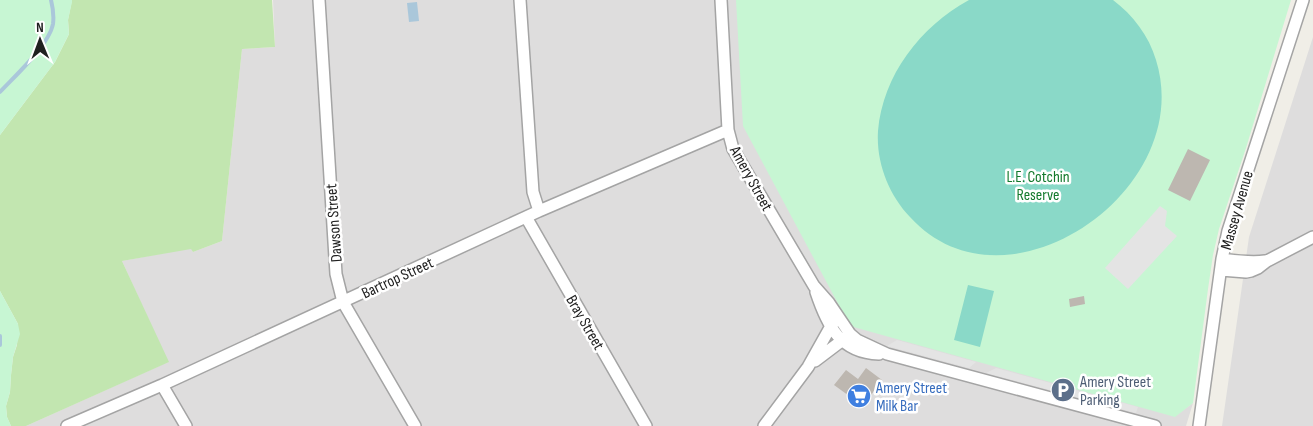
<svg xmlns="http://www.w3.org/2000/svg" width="1313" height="426" font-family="'Sofia Sans Condensed',sans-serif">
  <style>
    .residential { fill: #dedddd }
    .grass { fill: #c2e6b0 }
    .park { fill: #c7f6d3 }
    .pitch { fill: #8ad9c8 }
    .parking { fill: #e4e4e4 }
    .water { fill: #aac7da }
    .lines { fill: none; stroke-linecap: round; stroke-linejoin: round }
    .stream { stroke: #aac7da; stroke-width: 4 }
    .building { fill: #bdb7b0 }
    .minor-casing { stroke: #a4a4a4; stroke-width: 14 }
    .minor { stroke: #fff; stroke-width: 11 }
    .labels { text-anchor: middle; stroke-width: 5; stroke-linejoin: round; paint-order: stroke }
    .park-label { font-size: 16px; fill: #13792c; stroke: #fff }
    .street-label { font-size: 16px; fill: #202020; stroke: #fff }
    .service-label { font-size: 16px; fill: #4e5e75; stroke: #fff; text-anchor: start }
    .shop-label { font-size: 16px; fill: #366cbe; stroke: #fff; text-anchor: start }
  </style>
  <rect width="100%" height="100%" fill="#f0eee7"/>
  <!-- residential -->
  <path class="residential" d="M 273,0 L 741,0 L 1175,416 L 1193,403 L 1186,426 L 26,426 L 168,362 L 122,261 L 191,248 L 193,252 L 222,241 L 242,49 L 275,47 Z
    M 1313,37 L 1313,426 L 1222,426 L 1249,237 Z"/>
  <!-- grass -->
  <path class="grass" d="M 72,0 L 272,0 L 275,47 L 242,49 L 222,241 L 193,252 L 191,249 L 122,261 L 169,362 L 26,426 L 11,426 L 7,417 L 6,406 L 10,392 L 11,375 L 13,357 L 17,345 L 18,324 L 0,291 L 0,135 L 55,62 L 69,34 L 68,20 Z"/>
  <!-- park -->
  <path class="park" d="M 0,0 L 72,0 L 72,2 L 68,20 L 69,34 L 55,62 L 0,135 Z
    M 736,0 L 1291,0 L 1246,148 L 1219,229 L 1213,255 L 1208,289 L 1193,403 L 1175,417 L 850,326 L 743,126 Z
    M 0,291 L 18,324 L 20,334 L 13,357 L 11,375 L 10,392 L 6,406 L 7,417 L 11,426 L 0,426 Z"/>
  <!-- pitch -->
  <path class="pitch" d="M 969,0 L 1113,0 C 1133,15 1149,36 1156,60 C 1197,191 1005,322 910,217 C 889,195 876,163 878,131 C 883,75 920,27 969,0 Z
    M 968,285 L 994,291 L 980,347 L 954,340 Z"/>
  <!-- parking -->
  <path class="parking" d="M 1160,206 L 1167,211 L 1165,226 L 1177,236 L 1128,289 L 1105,268 Z
    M 897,340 L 976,362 L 969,368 L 887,346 Z
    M 996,368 L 1138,407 L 1136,413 L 986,373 Z"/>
  <!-- water -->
  <path class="water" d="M 417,2 L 419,21 L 409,22 L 407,3 Z"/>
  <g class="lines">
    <!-- stream -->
    <path class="stream" d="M 0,92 C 15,76 49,45 53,24 C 54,16 53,8 51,0
      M 0,336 L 0,345"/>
  </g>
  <!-- building -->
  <path class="building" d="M 1188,149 L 1210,160 L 1190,201 L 1168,190 Z
    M 1084,296 L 1085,304 L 1070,307 L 1069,299 Z
    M 866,368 L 882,380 L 863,406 L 834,385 L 846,370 L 858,379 Z"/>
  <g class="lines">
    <!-- minor casing -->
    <g class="minor-casing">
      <path id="minor" d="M 319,0 L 336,274 L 343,302 L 415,426
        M 520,0 L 533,192 L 539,211
        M 721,0 L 728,130 L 733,149 L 814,286 L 829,303 L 850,334 L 857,340 L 887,354 L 1155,426
        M 526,217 L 646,426
        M 1222,259 C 1237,261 1250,263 1265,261
        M 1221,270 L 1246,272 L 1251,271 L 1258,268 L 1267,261 L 1313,237
        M 816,292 C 827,325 840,353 879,354
        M 815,361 L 848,336
        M 162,385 L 186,426
        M 67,426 L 162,385 L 539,211 L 728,130
        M 764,426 L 808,367 L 831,326 L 838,318
        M 1199,426 L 1222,259 L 1228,231 L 1303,0"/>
    </g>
    <!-- minor -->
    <use href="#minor" class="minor"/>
  </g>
  <!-- icons -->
  <defs>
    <g id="parking-disc" transform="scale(1.25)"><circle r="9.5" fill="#5c6f8a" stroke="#fff"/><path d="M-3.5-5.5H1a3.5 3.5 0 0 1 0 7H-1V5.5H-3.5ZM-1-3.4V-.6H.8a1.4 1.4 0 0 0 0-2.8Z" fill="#fff"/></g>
    <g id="supermarket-disc" transform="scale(1.25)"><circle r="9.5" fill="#3f7fe0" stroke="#fff"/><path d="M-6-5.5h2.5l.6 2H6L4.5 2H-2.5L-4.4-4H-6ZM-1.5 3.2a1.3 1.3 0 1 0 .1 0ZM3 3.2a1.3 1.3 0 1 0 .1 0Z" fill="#fff"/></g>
  </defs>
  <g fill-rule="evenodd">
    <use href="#parking-disc" x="1063" y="390"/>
    <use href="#supermarket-disc" x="859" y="396"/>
  </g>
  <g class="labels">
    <!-- park labels -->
    <g class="park-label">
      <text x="1038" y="182">L.E. Cotchin<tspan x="1038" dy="18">Reserve</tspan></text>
    </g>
    <!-- street labels -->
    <g class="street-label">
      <text transform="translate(752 178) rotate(61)" y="6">Amery Street</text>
      <text transform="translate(1236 210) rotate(-74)" y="6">Massey Avenue</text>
      <text transform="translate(333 223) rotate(-94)" y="6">Dawson Street</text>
      <text transform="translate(397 277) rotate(-25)" y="6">Bartrop Street</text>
      <text transform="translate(586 322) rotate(60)" y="6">Bray Street</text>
    </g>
    <!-- service labels -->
    <g class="service-label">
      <text x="1080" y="387">Amery Street<tspan x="1080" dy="18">Parking</tspan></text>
    </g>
    <!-- shop labels -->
    <g class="shop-label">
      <text x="876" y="393">Amery Street<tspan x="876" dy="18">Milk Bar</tspan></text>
    </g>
  </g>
  <!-- north arrow -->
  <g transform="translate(40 40) rotate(359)" stroke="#ffffff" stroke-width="4" paint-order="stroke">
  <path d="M0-4L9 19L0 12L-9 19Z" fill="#202020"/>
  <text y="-8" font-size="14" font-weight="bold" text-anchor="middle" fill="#202020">N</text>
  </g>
</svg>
